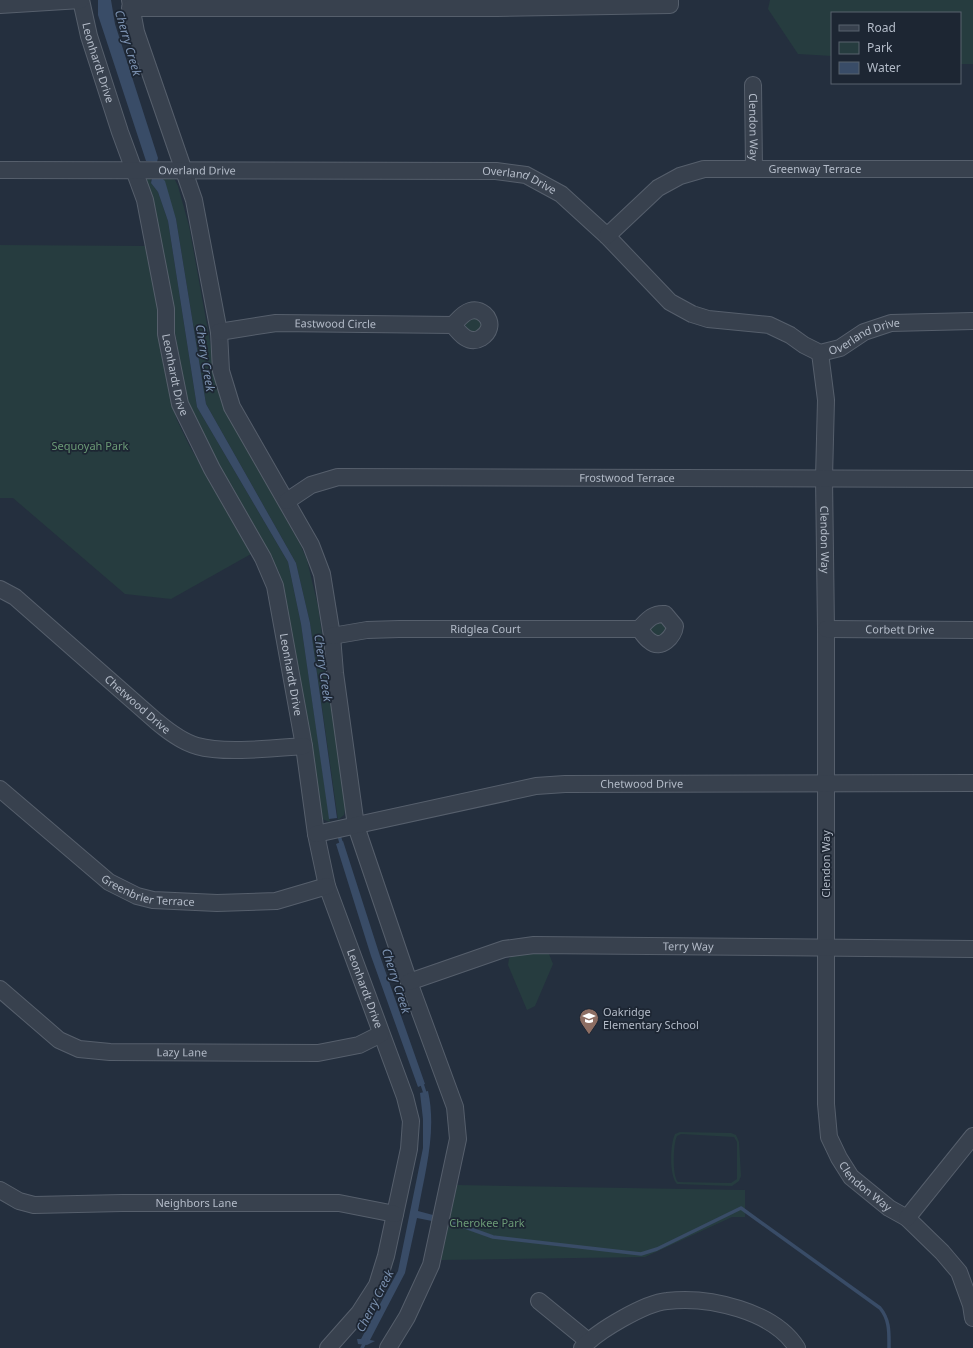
<svg xmlns="http://www.w3.org/2000/svg" width="973" height="1348" font-family="'Noto Sans',sans-serif">
  <style>
    .green { fill: #263c3f; fill-rule: evenodd }
    .water { fill: #394c67 }
    .lines { fill: none; stroke-linecap: round; stroke-linejoin: round }
    .stream { stroke: #394c67; stroke-width: 3.5 }
    .minor-casing { stroke: #565f6c; stroke-width: 18 }
    .minor { stroke: #38414e; stroke-width: 16 }
    .labels { text-anchor: middle; stroke-width: 3.5; stroke-linejoin: round; paint-order: stroke }
    .street-label { font-size: 11px; fill: #b4bcc9; stroke: #1d2633 }
    .park-label { font-size: 11px; fill: #6b9a76; stroke: #1d2633 }
    .poi-label { font-size: 11px; fill: #b4bcc9; stroke: #1d2633; text-anchor: start }
    .water-label { font-size: 12px; font-style: italic; fill: #7c92b1; stroke: #1d2633 }
  </style>
  <rect width="100%" height="100%" fill="#242f3e"/>
  <!-- green -->
  <path class="green" d="M 770,0 L 973,0 L 973,64 L 960,64 L 960,13 L 832,13 L 832,56 L 798,54 L 768,9 Z
    M 150,176 L 151,183 L 158,192 L 168,221 L 197,407 L 288,562 L 301,624 L 330,822 L 322,819 L 316,810 L 293,642 L 281,580 L 279,572 L 196,428 L 186,395 L 162,258 L 146,180 Z
    M 171,177 L 175,180 L 178,186 L 189,226 L 221,402 L 300,544 L 307,560 L 318,606 L 346,805 L 344,815 L 338,820 L 310,623 L 296,563 L 206,404 L 176,219 L 162,178 Z
    M 0,245 L 146,246 L 159,311 L 169,393 L 177,420 L 189,445 L 251,554 L 171,599 L 125,594 L 13,498 L 0,498 Z
    M 477,316 L 482,321 L 483,328 L 479,333 L 467,332 L 465,320 Z
    M 660,620 L 668,627 L 658,638 L 650,631 L 651,627 Z
    M 543,952 L 549,954 L 553,964 L 535,1006 L 527,1010 L 508,965 L 509,959 L 511,956 Z
    M 680,1132 L 731,1133 L 736,1135 L 739,1142 L 741,1176 L 739,1181 L 732,1186 L 677,1184 C 669,1176 670,1144 675,1134 ZM 681,1134 L 734,1137 L 737,1142 L 737,1179 L 731,1183 L 678,1182 C 672,1176 673,1144 677,1136 Z
    M 457,1185 L 745,1190 L 745,1217 L 732,1217 L 645,1257 L 441,1260 Z"/>
  <!-- water -->
  <path class="water" d="M 98,0 L 111,0 L 115,24 L 158,158 L 157,162 L 146,161 L 98,15 Z
    M 152,178 L 162,178 L 165,181 L 176,219 L 206,404 L 296,563 L 310,623 L 337,818 L 329,819 L 301,624 L 288,562 L 197,407 L 168,221 L 158,192 L 151,183 Z
    M 343,841 L 380,956 L 425,1084 L 418,1087 L 371,956 L 336,844 Z
    M 428,1091 C 437,1131 425,1172 418,1211 L 433,1215 L 432,1221 L 417,1218 L 405,1273 L 370,1340 L 375,1341 L 367,1345 L 358,1344 L 357,1339 L 361,1339 L 398,1271 L 423,1148 L 423,1119 L 420,1093 Z"/>
  <g class="lines">
    <!-- stream -->
    <path class="stream" d="M 338,832 L 342,846
      M 421,1081 L 426,1096
      M 451,1222 L 493,1237 L 641,1254 L 657,1249 L 741,1208 L 880,1308 C 890,1320 889,1333 889,1348
      M 362,1348 L 366,1340"/>
    <!-- minor casing -->
    <g class="minor-casing">
      <g id="minor">
        <path id="s1" d="M 81,0 L 89,36 L 120,132 L 145,200 L 166,309 L 166,334 L 180,404 L 212,469 L 263,558 L 275,586 L 304,746 L 316,834 L 327,886 L 405,1097 L 411,1121 L 409,1149 L 386,1256 L 377,1285 L 359,1313 L 328,1348"/>
        <path d="M 130,0 L 136,32 L 194,200 L 219,332 L 221,371 L 232,407 L 311,545 L 322,574 L 332,636 L 335,673 L 356,826 L 409,982 L 455,1107 L 458,1139 L 431,1265 L 407,1317 L 388,1348"/>
        <path d="M 0,5 L 81,0"/>
        <path d="M 130,8 L 497,8 L 670,5 L 670,0"/>
        <path id="s2" d="M 753,85 L 754,169"/>
        <path id="s3" d="M 0,170 L 496,171 L 526,175 L 561,194 L 607,236 L 670,302 L 692,314 L 708,319 L 769,325 L 790,335 L 804,345 L 820,353 L 840,348 L 864,332 L 891,323 L 973,321"/>
        <path id="s4" d="M 607,236 L 658,188 L 680,176 L 704,169 L 973,169"/>
        <path id="s5" d="M 219,332 L 276,323 L 453,325 C 460,334 469,345 481,338 C 484,336 488,332 489,328 C 492,317 480,308 470,311 C 463,313 458,320 453,325"/>
        <path id="s6" d="M 820,353 L 826,400 L 824,478 L 826,629 L 826,1104 L 829,1137 L 839,1158 L 851,1177 L 889,1208 L 907,1218 L 942,1252 L 959,1272 L 971,1305 L 973,1318"/>
        <path id="s7" d="M 287,501 L 311,485 L 338,477 L 973,479"/>
        <path id="s8" d="M 0,589 L 15,597 L 156,721 C 168,731 182,742 197,746 C 224,754 276,748 304,746"/>
        <path id="s9" d="M 826,629 L 973,630"/>
        <path id="s10" d="M 332,636 L 367,630 L 399,629 L 639,629 C 643,633 645,638 650,641 C 661,651 674,636 675,626 L 665,614 C 652,613 647,621 639,629"/>
        <path id="s11" d="M 0,789 L 109,882 L 137,896 L 153,900 L 217,903 L 276,901 L 327,886"/>
        <path id="s12" d="M 316,834 L 536,786 L 565,784 L 973,783"/>
        <path id="s13" d="M 409,982 L 504,949 L 534,945 L 973,949"/>
        <path id="s14" d="M 0,989 L 59,1040 L 79,1049 L 110,1052 L 318,1053 L 359,1045 L 381,1034"/>
        <path id="s15" d="M 0,1190 L 19,1201 L 34,1205 L 122,1203 L 339,1203 L 395,1214"/>
        <path d="M 907,1218 L 973,1136"/>
        <path d="M 539,1301 L 588,1341"/>
        <path d="M 582,1348 C 597,1331 645,1303 667,1301 C 709,1296 774,1311 797,1348"/>
      </g>
    </g>
    <!-- minor -->
    <use href="#minor" class="minor"/>
  </g>
  <!-- icons -->
  <defs>
    <g id="school-pin" transform="scale(1)"><path d="M0 17L-7.5 6A9.5 9.5 0 1 1 7.5 6Z" fill="#8d6e63" stroke="#1d2633"/><path d="M0-5L7-2L0 1L-7-2ZM-4 1L0 2.5L4 1V4Q0 6-4 4Z" fill="#fff"/></g>
  </defs>
  <g fill-rule="evenodd">
    <use href="#school-pin" x="589" y="1018"/>
  </g>
  <g class="labels">
    <!-- street labels -->
    <g class="street-label">
      <text dy="4" stroke="none"><textPath href="#s1" startOffset="65">Leonhardt Drive</textPath></text>
      <text dy="4" stroke="none"><textPath href="#s2" startOffset="42">Clendon Way</textPath></text>
      <text dy="4" stroke="none"><textPath href="#s4" startOffset="231">Greenway Terrace</textPath></text>
      <text dy="4" stroke="none"><textPath href="#s3" startOffset="197">Overland Drive</textPath></text>
      <text dy="4" stroke="none"><textPath href="#s3" startOffset="521">Overland Drive</textPath></text>
      <text dy="4" stroke="none"><textPath href="#s5" startOffset="117">Eastwood Circle</textPath></text>
      <text dy="4" stroke="none"><textPath href="#s3" startOffset="929">Overland Drive</textPath></text>
      <text dy="4" stroke="none"><textPath href="#s1" startOffset="388">Leonhardt Drive</textPath></text>
      <text dy="4" stroke="none"><textPath href="#s7" startOffset="346">Frostwood Terrace</textPath></text>
      <text dy="4" stroke="none"><textPath href="#s6" startOffset="187">Clendon Way</textPath></text>
      <text dy="4" stroke="none"><textPath href="#s10" startOffset="154">Ridglea Court</textPath></text>
      <text dy="4" stroke="none"><textPath href="#s9" startOffset="74">Corbett Drive</textPath></text>
      <text dy="4" stroke="none"><textPath href="#s1" startOffset="713">Leonhardt Drive</textPath></text>
      <text dy="4" stroke="none"><textPath href="#s8" startOffset="180">Chetwood Drive</textPath></text>
      <text dy="4" stroke="none"><textPath href="#s12" startOffset="331">Chetwood Drive</textPath></text>
      <text transform="translate(826 864) rotate(-90)" y="4">Clendon Way</text>
      <text dy="4" stroke="none"><textPath href="#s11" startOffset="184">Greenbrier Terrace</textPath></text>
      <text dy="4" stroke="none"><textPath href="#s13" startOffset="285">Terry Way</textPath></text>
      <text dy="4" stroke="none"><textPath href="#s1" startOffset="1037">Leonhardt Drive</textPath></text>
      <text dy="4" stroke="none"><textPath href="#s14" startOffset="203">Lazy Lane</textPath></text>
      <text dy="4" stroke="none"><textPath href="#s6" startOffset="847">Clendon Way</textPath></text>
      <text dy="4" stroke="none"><textPath href="#s15" startOffset="200">Neighbors Lane</textPath></text>
    </g>
    <!-- park labels -->
    <g class="park-label">
      <text x="90" y="450">Sequoyah Park</text>
      <text x="487" y="1227">Cherokee Park</text>
    </g>
    <!-- poi labels -->
    <g class="poi-label">
      <text x="603" y="1016">Oakridge<tspan x="603" dy="13">Elementary School</tspan></text>
    </g>
    <!-- water labels -->
    <g class="water-label">
      <text transform="translate(128 43) rotate(74)" y="4">Cherry Creek</text>
      <text transform="translate(205 358) rotate(81)" y="4">Cherry Creek</text>
      <text transform="translate(323 668) rotate(82)" y="4">Cherry Creek</text>
      <text transform="translate(396 981) rotate(72)" y="4">Cherry Creek</text>
      <text transform="translate(375 1301) rotate(-63)" y="4">Cherry Creek</text>
    </g>
  </g>
  <!-- legend -->
  <rect x="831" y="12" width="130" height="72" fill="#1d2633" stroke="#59626f"/>
  <rect x="839" y="25" width="20" height="6" fill="#38414e" stroke="#59626f"/>
  <text x="867" y="32" font-size="12" fill="#b4bcc9">Road</text>
  <rect x="839" y="42" width="20" height="12" fill="#263c3f" stroke="#59626f"/>
  <text x="867" y="52" font-size="12" fill="#b4bcc9">Park</text>
  <rect x="839" y="62" width="20" height="12" fill="#394c67" stroke="#59626f"/>
  <text x="867" y="72" font-size="12" fill="#b4bcc9">Water</text>
</svg>
